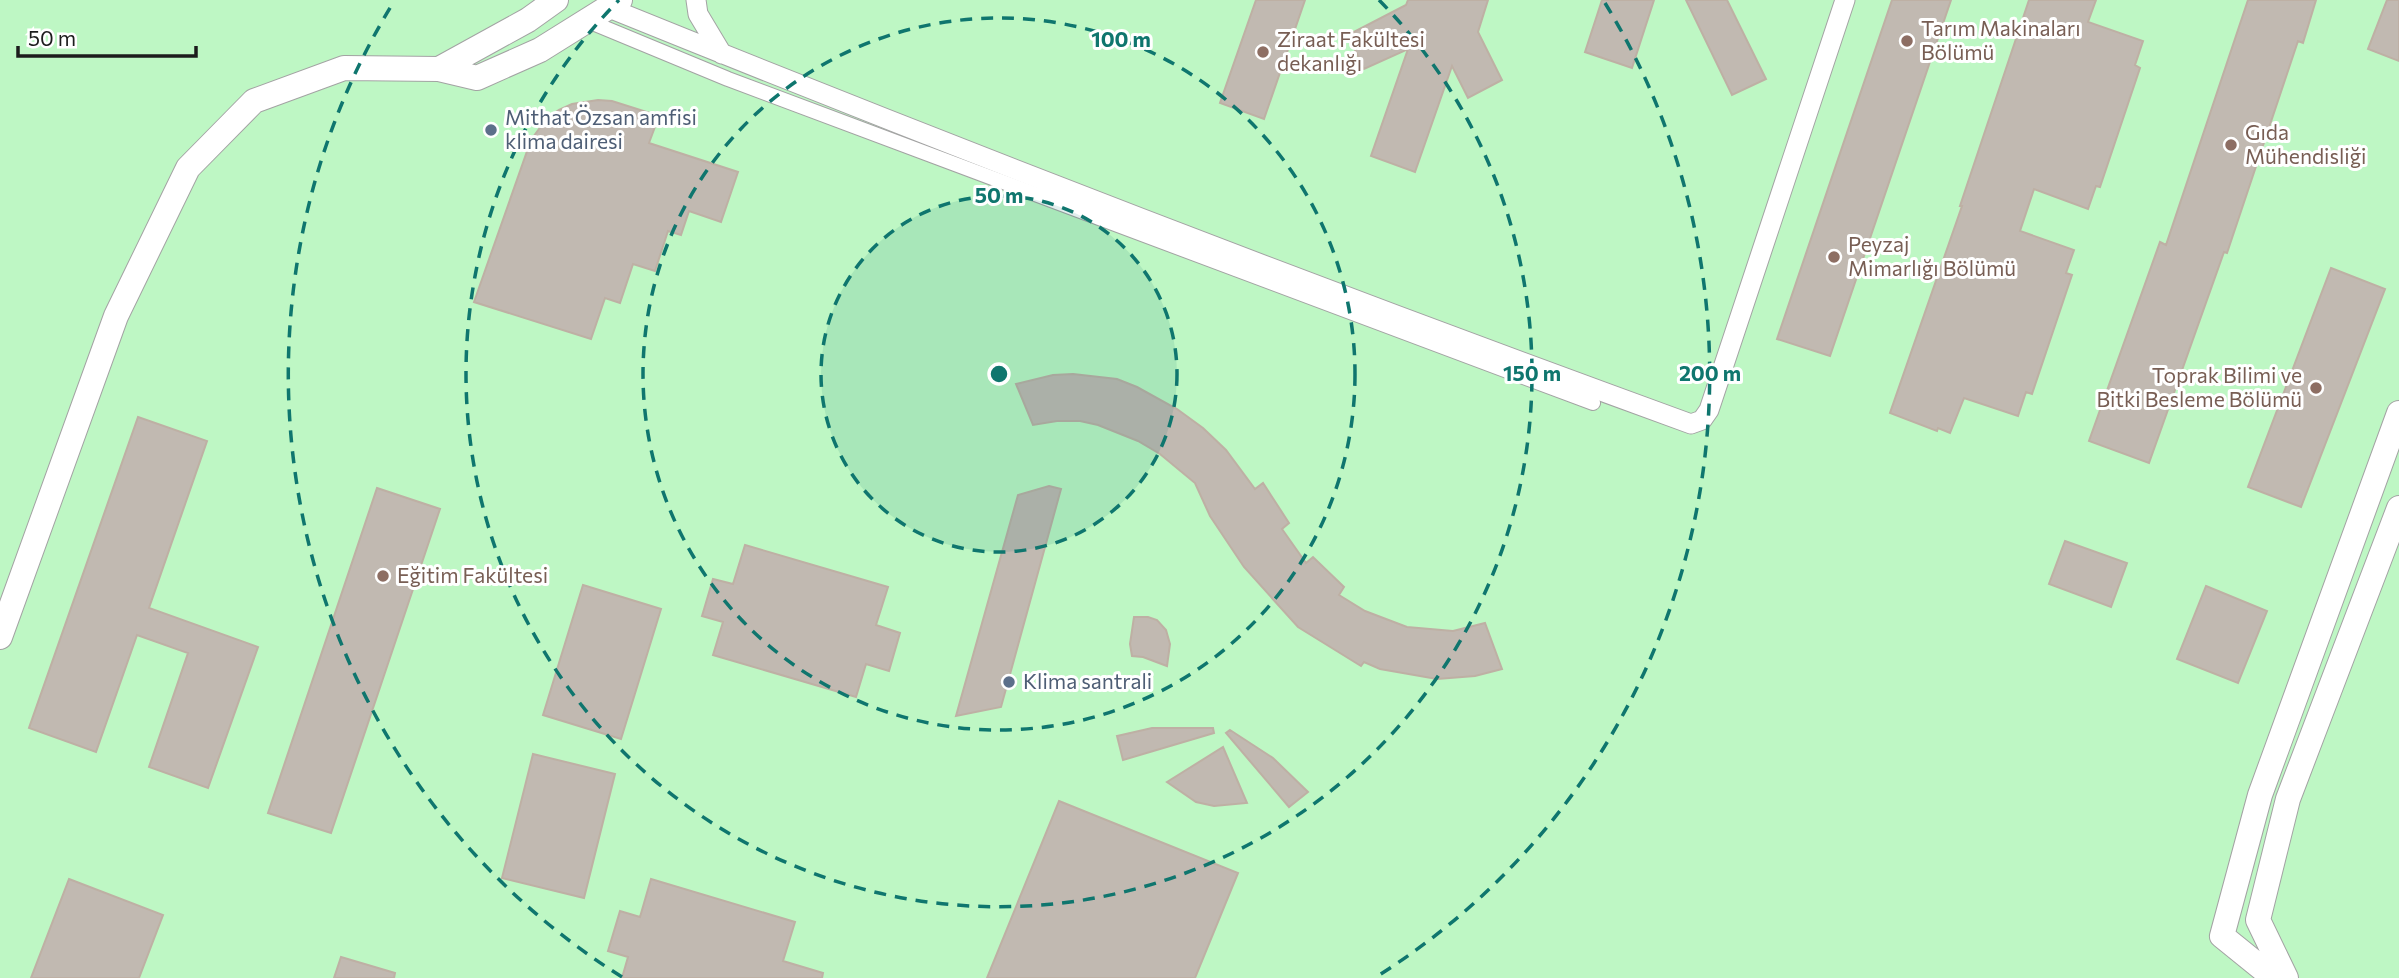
<svg xmlns="http://www.w3.org/2000/svg" width="2399" height="978" font-family="Commissioner,sans-serif">
  <style>
    .park { fill: #bef7c4 }
    .building { fill: #c1b9b1; stroke: #beb0a4; stroke-width: 2 }
    .lines { fill: none; stroke-linecap: round; stroke-linejoin: round }
    .pedestrian-casing { stroke: #a3a3a3; stroke-width: 16 }
    .minor-casing { stroke: #a3a3a3; stroke-width: 21 }
    .tertiary-casing { stroke: #a3a3a3; stroke-width: 26 }
    .pedestrian { stroke: #fff; stroke-width: 14 }
    .minor { stroke: #fff; stroke-width: 19 }
    .tertiary { stroke: #fff; stroke-width: 24 }
    .ring { fill: none; stroke: #0f766e; stroke-width: 3.5; stroke-dasharray: 12 9 }
    .education-dot { fill: #8d6e63; stroke: #fff; stroke-width: 2.5 }
    .service-dot { fill: #5c6f8a; stroke: #fff; stroke-width: 2.5 }
    .labels { text-anchor: middle; stroke-width: 6; stroke-linejoin: round; paint-order: stroke }
    .education-label { font-size: 21px; fill: #785e54; stroke: #fff; text-anchor: start }
    .service-label { font-size: 21px; fill: #4e5e75; stroke: #fff; text-anchor: start }
    .centre { fill: #0f766e; stroke: #fff; stroke-width: 3.5 }
    .ring-label { font-size: 21px; text-anchor: middle; font-weight: bold; fill: #0f766e; stroke: #fff; stroke-width: 6; stroke-linejoin: round; paint-order: stroke }
  </style>
  <rect width="100%" height="100%" fill="#ede9e1"/>
  <!-- park -->
  <path class="park" d="M 0,0 L 2399,0 L 2399,978 L 0,978 Z"/>
  <!-- building -->
  <path class="building" d="M 1256,0 L 1305,0 L 1264,119 L 1220,103 Z
    M 1408,0 L 1488,0 L 1478,32 L 1502,80 L 1468,98 L 1452,66 L 1415,172 L 1371,156 L 1408,49 L 1364,69 L 1348,35 L 1406,5 Z
    M 1602,0 L 1654,0 L 1632,68 L 1585,52 Z
    M 1686,0 L 1727,0 L 1766,79 L 1732,95 Z
    M 1892,0 L 1951,0 L 1830,356 L 1777,339 Z
    M 2029,0 L 2096,0 L 2088,22 L 2143,41 L 2135,65 L 2140,68 L 2100,187 L 2096,186 L 2088,209 L 2034,189 L 2020,231 L 2074,250 L 2066,273 L 2072,275 L 2032,394 L 2026,392 L 2018,416 L 1964,398 L 1950,433 L 1938,428 L 1937,431 L 1890,413 L 1962,206 L 1960,206 Z
    M 2248,0 L 2316,0 L 2303,43 L 2298,41 L 2227,253 L 2224,252 L 2149,463 L 2089,441 L 2160,242 L 2166,245 Z
    M 2387,0 L 2399,0 L 2399,61 L 2368,49 Z
    M 598,100 L 612,101 L 659,116 L 649,143 L 738,172 L 721,222 L 689,211 L 681,235 L 668,231 L 655,271 L 633,264 L 620,303 L 605,298 L 591,339 L 474,302 L 531,140 L 547,118 L 559,110 L 572,104 Z
    M 2331,268 L 2385,289 L 2301,507 L 2248,487 Z
    M 1073,374 L 1117,379 L 1137,387 L 1177,409 L 1203,428 L 1226,450 L 1255,489 L 1263,483 L 1289,523 L 1282,529 L 1306,563 L 1313,557 L 1344,587 L 1339,595 L 1365,611 L 1407,627 L 1453,631 L 1485,623 L 1502,669 L 1475,676 L 1437,679 L 1380,669 L 1364,662 L 1361,666 L 1298,627 L 1244,567 L 1210,516 L 1195,483 L 1160,454 L 1138,441 L 1098,425 L 1080,421 L 1057,421 L 1033,425 L 1016,384 L 1053,375 Z
    M 138,417 L 207,441 L 149,608 L 258,647 L 208,788 L 149,767 L 188,653 L 137,635 L 96,752 L 29,728 Z
    M 1049,486 L 1061,489 L 1001,707 L 956,716 L 1018,495 Z
    M 377,488 L 440,509 L 331,833 L 268,813 Z
    M 2065,541 L 2127,563 L 2111,607 L 2049,584 Z
    M 745,545 L 888,587 L 876,625 L 900,633 L 889,671 L 866,664 L 856,697 L 713,655 L 723,622 L 702,616 L 713,579 L 733,584 Z
    M 583,585 L 661,609 L 621,739 L 543,715 Z
    M 2206,586 L 2267,611 L 2238,683 L 2177,659 Z
    M 1134,617 L 1148,617 L 1157,620 L 1166,630 L 1170,644 L 1167,666 L 1143,657 L 1132,656 L 1130,644 Z
    M 1152,728 L 1213,728 L 1214,733 L 1123,760 L 1117,736 Z
    M 1230,730 L 1273,758 L 1308,792 L 1289,807 L 1226,733 Z
    M 1223,747 L 1247,803 L 1214,806 L 1196,802 L 1167,782 Z
    M 533,754 L 615,774 L 584,898 L 502,878 Z
    M 1059,801 L 1238,873 L 1195,978 L 987,978 Z
    M 69,879 L 163,915 L 139,978 L 31,978 Z
    M 651,879 L 795,922 L 783,961 L 823,973 L 822,978 L 622,978 L 628,957 L 608,951 L 620,911 L 640,917 Z
    M 341,957 L 395,973 L 394,978 L 334,978 Z"/>
  <g class="lines">
    <!-- pedestrian casing -->
    <g class="pedestrian-casing">
      <path id="pedestrian" d="M 588,21 L 728,79 L 1593,403"/>
    </g>
    <!-- minor casing -->
    <g class="minor-casing">
      <path id="minor" d="M 696,0 L 698,14 L 722,54
        M 609,8 C 967,153 1328,292 1691,424 L 1702,420 L 1709,410 L 1845,0"/>
    </g>
    <!-- tertiary casing -->
    <g class="tertiary-casing">
      <path id="tertiary" d="M 439,69 L 528,20 L 556,0
        M 0,637 L 116,316 L 188,168 L 254,101 L 344,68 L 439,69 L 477,78 L 540,50 L 620,0
        M 2274,978 L 2222,936 L 2260,795 L 2399,413
        M 2286,978 L 2258,920 L 2288,799 L 2399,508"/>
    </g>
    <!-- pedestrian -->
    <use href="#pedestrian" class="pedestrian"/>
    <!-- minor -->
    <use href="#minor" class="minor"/>
    <!-- tertiary -->
    <use href="#tertiary" class="tertiary"/>
  </g>
  <!-- distance rings -->
  <circle cx="999" cy="374" r="178" fill="#0f766e" fill-opacity=".12"/>
  <g class="ring">
    <circle cx="999" cy="374" r="178"/>
    <circle cx="999" cy="374" r="356"/>
    <path d="M1379 0A533 533 0 1 1 619 0"/>
    <path d="M622 977A711 711 0 0 1 393 3M1605 3A711 711 0 0 1 1376 977"/>
  </g>
  <!-- markers -->
  <g class="education-dot">
    <circle cx="1907" cy="41" r="7"/>
    <circle cx="1263" cy="52" r="7"/>
    <circle cx="2231" cy="145" r="7"/>
    <circle cx="1834" cy="257" r="7"/>
    <circle cx="2316" cy="388" r="7"/>
    <circle cx="383" cy="576" r="7"/>
  </g>
  <g class="service-dot">
    <circle cx="491" cy="130" r="7"/>
    <circle cx="1009" cy="682" r="7"/>
  </g>
  <g class="labels">
    <!-- education labels -->
    <g class="education-label">
      <text x="1921" y="36">Tarım Makinaları<tspan x="1921" dy="24">Bölümü</tspan></text>
      <text x="1277" y="47">Ziraat Fakültesi<tspan x="1277" dy="24">dekanlığı</tspan></text>
      <text x="2245" y="140">Gıda<tspan x="2245" dy="24">Mühendisliği</tspan></text>
      <text x="1848" y="252">Peyzaj<tspan x="1848" dy="24">Mimarlığı Bölümü</tspan></text>
      <text x="2302" y="383" text-anchor="end">Toprak Bilimi ve<tspan x="2302" dy="24">Bitki Besleme Bölümü</tspan></text>
      <text x="397" y="583">Eğitim Fakültesi</text>
    </g>
    <!-- service labels -->
    <g class="service-label">
      <text x="505" y="125">Mithat Özsan amfisi<tspan x="505" dy="24">klima dairesi</tspan></text>
      <text x="1023" y="689">Klima santrali</text>
    </g>
  </g>
  <circle cx="999" cy="374" r="10" class="centre"/>
  <g class="ring-label">
    <text x="1121" y="47">100 m</text>
    <text x="999" y="203">50 m</text>
    <text x="1532" y="381">150 m</text>
    <text x="1710" y="381">200 m</text>
  </g>
  <!-- scale -->
  <path d="M18 46v10h178v-10" fill="none" stroke="#1c1c1c" stroke-width="3.5"/>
  <text x="28" y="46" font-size="21" fill="#1c1c1c" stroke="#ffffff" stroke-width="5" paint-order="stroke">50 m</text>
</svg>
